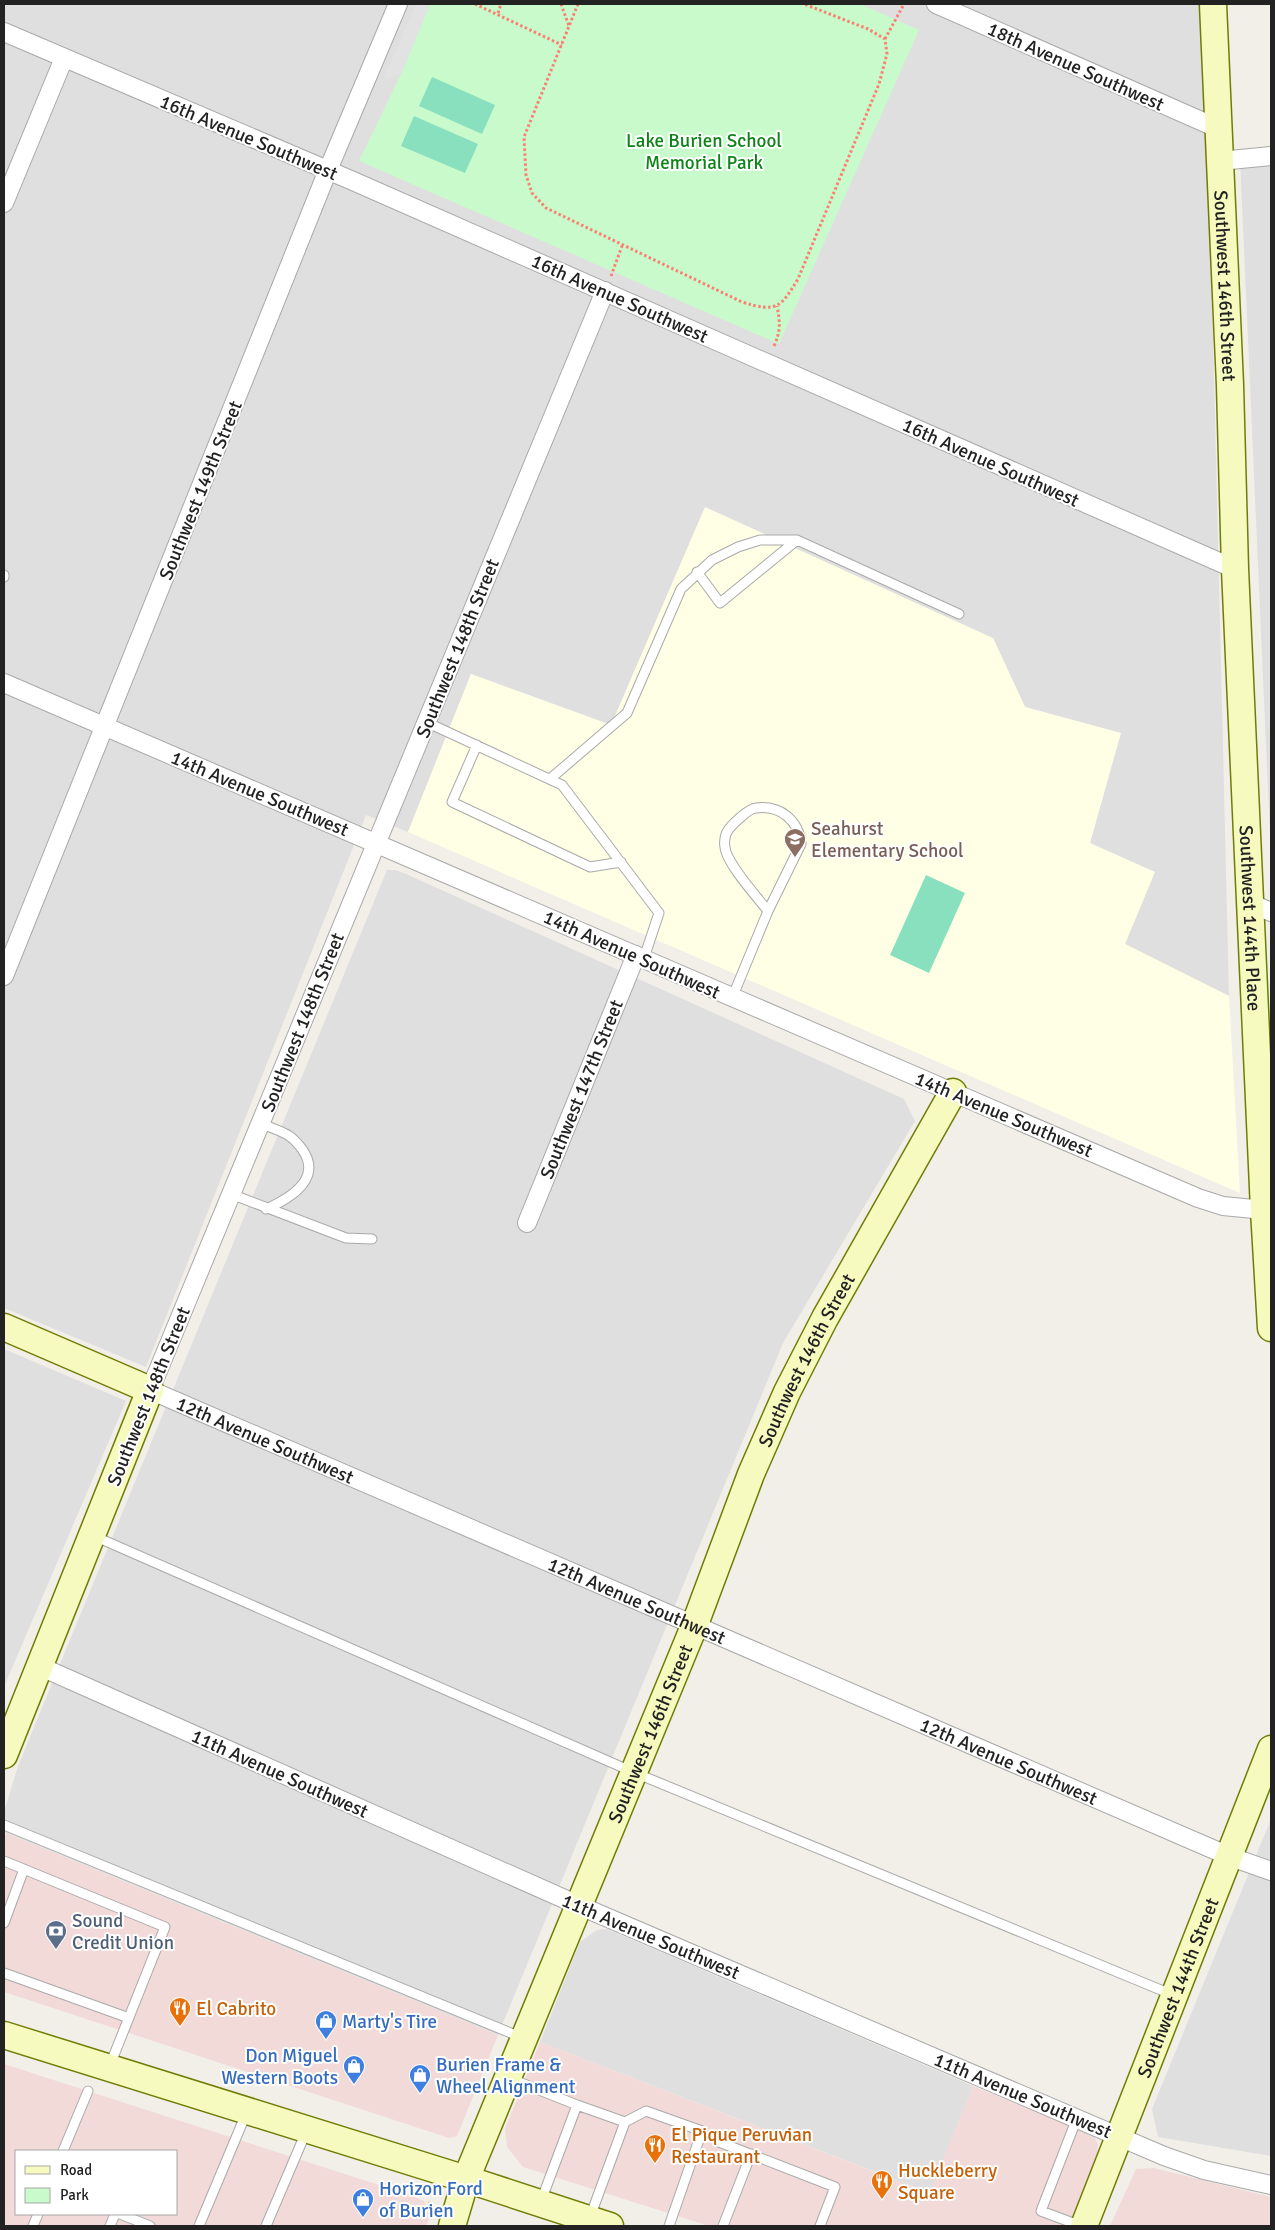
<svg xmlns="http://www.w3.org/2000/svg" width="1275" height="2230" font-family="Signika,sans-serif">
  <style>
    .residential { fill: #e0dfdf }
    .commercial { fill: #f2dad9; fill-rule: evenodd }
    .education { fill: #ffffe5 }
    .park { fill: #c8facc }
    .pitch { fill: #88e0be }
    .parking { fill: #e2e2e2 }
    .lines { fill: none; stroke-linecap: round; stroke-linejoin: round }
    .lane-casing { stroke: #a9a9a9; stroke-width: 11 }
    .street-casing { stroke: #a9a9a9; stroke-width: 20 }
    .secondary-casing { stroke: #707d05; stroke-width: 29 }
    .path { stroke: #fa8072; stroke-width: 3; stroke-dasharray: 2.5 2.5; stroke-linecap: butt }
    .lane { stroke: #fff; stroke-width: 9 }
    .street { stroke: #fff; stroke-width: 18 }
    .secondary { stroke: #f7fabf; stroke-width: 26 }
    .labels { text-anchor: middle; stroke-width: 4; stroke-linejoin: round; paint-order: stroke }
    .street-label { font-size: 19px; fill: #222; stroke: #fff }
    .park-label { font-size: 19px; fill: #0c8416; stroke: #fff }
    .education-label { font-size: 19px; fill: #785e54; stroke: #fff; text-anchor: start }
    .service-label { font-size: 19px; fill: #4e5e75; stroke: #fff; text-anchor: start }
    .food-label { font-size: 19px; fill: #c56008; stroke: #fff; text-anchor: start }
    .shop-label { font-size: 19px; fill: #366cbe; stroke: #fff; text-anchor: start }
  </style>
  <rect width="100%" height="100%" fill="#f2efe9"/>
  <!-- residential -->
  <path class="residential" d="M 4,4 L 1205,4 L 1229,996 L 1125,944 L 1090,843 L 1120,733 L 1025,707 L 993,638 L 611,725 L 471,674 L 408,832 L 366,815 L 146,1367 L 4,1308 Z
    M 1271,156 L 1271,858 L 1240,159 Z
    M 387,870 L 395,870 L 404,873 L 904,1099 L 915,1121 L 783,1343 L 498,2035 L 4,1832 L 4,1812 L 18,1766 Z
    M 4,1349 L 126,1401 L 4,1687 Z
    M 1271,1819 L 1271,2156 L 1158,2137 L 1152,2109 Z
    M 607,1929 L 973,2086 L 930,2193 L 540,2042 L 580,1942 L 597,1930 Z"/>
  <!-- commercial -->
  <path class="commercial" d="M 6,1833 L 498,2035 L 457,2136 L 449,2138 L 4,1992 L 4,1839 Z
    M 540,2042 L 929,2193 L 973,2086 L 1093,2135 L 1098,2144 L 1097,2154 L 1069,2226 L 709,2226 L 523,2167 L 507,2147 L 505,2129 Z
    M 4,2064 L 410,2195 L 424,2201 L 430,2217 L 426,2226 L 4,2226 ZM 16,2151 L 176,2151 L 176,2214 L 16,2214 Z
    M 1154,2168 L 1271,2197 L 1271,2226 L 1110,2226 L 1136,2169 Z"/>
  <!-- education -->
  <path class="education" d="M 705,507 L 993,638 L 1025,707 L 1121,733 L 1090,843 L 1155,872 L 1125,944 L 1229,996 L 1240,1193 L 408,832 L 471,674 L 611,725 Z"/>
  <!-- park -->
  <path class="park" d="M 430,4 L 860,4 L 919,30 L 779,344 L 359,161 L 401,74 Z"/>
  <!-- pitch -->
  <path class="pitch" d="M 432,77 L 495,105 L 482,134 L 419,106 Z
    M 414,116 L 478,144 L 465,173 L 401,146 Z
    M 926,875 L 965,893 L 929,973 L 890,955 Z"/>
  <!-- parking -->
  <path class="parking" d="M 416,4 L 430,4 L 401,74 L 384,78 Z"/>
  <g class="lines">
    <!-- lane casing -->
    <g class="lane-casing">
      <path id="lane" d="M 697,572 L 720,603 L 797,540
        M 4,575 L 4,577
        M 426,722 L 562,785 L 659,913 L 644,958
        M 477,745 L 452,802 L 590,867 L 621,862
        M 550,779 L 627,713 L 681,589 L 712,560 L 738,547 L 760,540 L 797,540 L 959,614
        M 732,998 L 768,911 L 801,844 C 799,821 781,805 756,808 C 749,808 730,826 727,832 C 725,835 724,844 725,847 C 726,863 758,898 768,911
        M 260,1123 C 270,1128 284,1131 292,1138 C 328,1171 300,1194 266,1209
        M 231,1194 L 346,1238 L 372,1239
        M 94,1536 L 633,1772 L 1173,1995
        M 4,1825 L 523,2038
        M 4,1861 L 165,1927 L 110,2065
        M 4,1923 L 24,1869
        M 4,1973 L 129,2018
        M 509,2078 L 577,2105
        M 1077,2118 L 1041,2211 L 1081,2226
        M 625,2122 L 646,2111 L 702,2131 L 669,2226
        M 719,2142 L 835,2187 L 820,2226
        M 63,2151 L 88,2091
        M 541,2201 L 577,2105 L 625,2122 L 590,2217
        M 120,2214 L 150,2226
        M 33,2226 L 38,2214
        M 110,2226 L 115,2214
        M 199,2226 L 246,2114
        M 266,2226 L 306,2132
        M 723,2226 L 751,2154"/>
    </g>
    <!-- street casing -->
    <g class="street-casing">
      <g id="street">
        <path d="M 936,4 L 1217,128"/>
        <path d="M 4,32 L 353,181 L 1235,569"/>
        <path d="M 1220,161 L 1271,156"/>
        <path d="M 4,203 L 64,58"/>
        <path id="s1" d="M 605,291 L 150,1390 L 1231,1857 L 1271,1871"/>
        <path d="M 4,683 L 1198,1198 L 1223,1206 L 1264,1210"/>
        <path d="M 1250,903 L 1271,912"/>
        <path d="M 4,976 L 328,170 L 398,4"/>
        <path d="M 527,1223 L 636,955"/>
        <path d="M 39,1666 L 578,1905 L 1164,2156 L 1204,2170 L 1271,2185"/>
      </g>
    </g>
    <!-- secondary casing -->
    <g class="secondary-casing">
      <g id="secondary">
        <path id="s2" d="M 1213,4 L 1230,385 L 1235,569 L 1264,1210 L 1271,1328"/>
        <path d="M 4,1327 L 150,1390 L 4,1755"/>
        <path d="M 4,2035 L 466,2179 L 610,2226"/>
        <path id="s3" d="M 452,2226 L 466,2179 L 695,1624 L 751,1474 L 787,1392 L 825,1318 L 953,1092"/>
        <path id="s4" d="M 1084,2226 L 1271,1749"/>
      </g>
    </g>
    <!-- path -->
    <path class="path" d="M 475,4 L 562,45
      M 561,4 L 569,26
      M 578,4 L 524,137 L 526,175 L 532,193 L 546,208 L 742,302 C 777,313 781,307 798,279 L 879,84 L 887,54 L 885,39 L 868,29 L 804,4
      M 498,13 L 501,4
      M 885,39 L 904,4
      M 611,276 L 622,246
      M 774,346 C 781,331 780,322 777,306
      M 430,2202 L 429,2205 L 434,2205"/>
    <!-- lane -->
    <use href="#lane" class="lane"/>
    <!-- street -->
    <use href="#street" class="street"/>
    <!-- secondary -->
    <use href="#secondary" class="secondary"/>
  </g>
  <!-- icons -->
  <defs>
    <g id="school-pin" transform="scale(1.125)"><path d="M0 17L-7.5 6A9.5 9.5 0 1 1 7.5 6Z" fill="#8d6e63" stroke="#fff"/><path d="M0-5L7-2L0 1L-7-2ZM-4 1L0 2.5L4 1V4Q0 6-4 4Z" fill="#fff"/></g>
    <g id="bank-pin" transform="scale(1.125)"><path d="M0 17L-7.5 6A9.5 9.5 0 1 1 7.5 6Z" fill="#5c6f8a" stroke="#fff"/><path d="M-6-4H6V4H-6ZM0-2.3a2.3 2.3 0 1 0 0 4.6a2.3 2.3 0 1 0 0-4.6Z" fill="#fff"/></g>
    <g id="restaurant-pin" transform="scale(1.125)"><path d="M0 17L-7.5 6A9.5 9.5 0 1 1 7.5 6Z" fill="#e8710a" stroke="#fff"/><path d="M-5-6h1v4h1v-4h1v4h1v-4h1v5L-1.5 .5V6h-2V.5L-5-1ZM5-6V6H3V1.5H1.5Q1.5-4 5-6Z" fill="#fff"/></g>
    <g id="shop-pin" transform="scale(1.125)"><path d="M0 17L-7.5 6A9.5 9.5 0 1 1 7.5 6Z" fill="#3f7fe0" stroke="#fff"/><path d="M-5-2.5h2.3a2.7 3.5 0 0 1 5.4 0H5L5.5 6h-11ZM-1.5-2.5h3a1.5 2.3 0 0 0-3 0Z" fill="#fff"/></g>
  </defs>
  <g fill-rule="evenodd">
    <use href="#school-pin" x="795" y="839"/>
    <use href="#bank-pin" x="56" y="1931"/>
    <use href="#restaurant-pin" x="180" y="2008"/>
    <use href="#shop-pin" x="326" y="2021"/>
    <use href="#shop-pin" x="354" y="2066"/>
    <use href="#shop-pin" x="420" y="2075"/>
    <use href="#restaurant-pin" x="655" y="2145"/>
    <use href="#restaurant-pin" x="882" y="2181"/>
    <use href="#shop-pin" x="363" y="2199"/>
  </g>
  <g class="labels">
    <!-- street labels -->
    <g class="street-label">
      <text transform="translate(1076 66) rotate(24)" y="7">18th Avenue Southwest</text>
      <text transform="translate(249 137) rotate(23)" y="7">16th Avenue Southwest</text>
      <text dy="7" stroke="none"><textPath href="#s2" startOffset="282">Southwest 146th Street</textPath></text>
      <text transform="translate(620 298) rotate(24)" y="7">16th Avenue Southwest</text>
      <text transform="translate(991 462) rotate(24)" y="7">16th Avenue Southwest</text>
      <text transform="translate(200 490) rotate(-68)" y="7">Southwest 149th Street</text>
      <text transform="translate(457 648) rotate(-68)" y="7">Southwest 148th Street</text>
      <text transform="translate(260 793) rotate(23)" y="7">14th Avenue Southwest</text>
      <text dy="7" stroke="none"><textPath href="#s2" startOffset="915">Southwest 144th Place</textPath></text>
      <text transform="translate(632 954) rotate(24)" y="7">14th Avenue Southwest</text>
      <text transform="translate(302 1022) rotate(-68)" y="7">Southwest 148th Street</text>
      <text transform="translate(581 1089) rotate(-68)" y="7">Southwest 147th Street</text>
      <text transform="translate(1004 1114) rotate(23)" y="7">14th Avenue Southwest</text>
      <text dy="7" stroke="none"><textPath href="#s3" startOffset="936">Southwest 146th Street</textPath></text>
      <text transform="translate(148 1396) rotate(-68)" y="7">Southwest 148th Street</text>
      <text dy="7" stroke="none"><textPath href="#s1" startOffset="1315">12th Avenue Southwest</textPath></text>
      <text dy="7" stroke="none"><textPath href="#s1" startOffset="1720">12th Avenue Southwest</textPath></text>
      <text dy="7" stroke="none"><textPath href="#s3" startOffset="531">Southwest 146th Street</textPath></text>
      <text dy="7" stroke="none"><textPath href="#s1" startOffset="2125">12th Avenue Southwest</textPath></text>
      <text transform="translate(280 1773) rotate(24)" y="7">11th Avenue Southwest</text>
      <text transform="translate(651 1936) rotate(23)" y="7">11th Avenue Southwest</text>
      <text dy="7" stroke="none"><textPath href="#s4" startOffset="256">Southwest 144th Street</textPath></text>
      <text transform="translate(1023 2095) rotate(23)" y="7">11th Avenue Southwest</text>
    </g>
    <!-- park labels -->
    <g class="park-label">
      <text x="704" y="147">Lake Burien School<tspan x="704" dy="22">Memorial Park</tspan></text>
    </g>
    <!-- education labels -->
    <g class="education-label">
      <text x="811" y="835">Seahurst<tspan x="811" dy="22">Elementary School</tspan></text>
    </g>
    <!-- service labels -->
    <g class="service-label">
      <text x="72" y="1927">Sound<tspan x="72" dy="22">Credit Union</tspan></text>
    </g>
    <!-- food labels -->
    <g class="food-label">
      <text x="196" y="2015">El Cabrito</text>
      <text x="671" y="2141">El Pique Peruvian<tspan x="671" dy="22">Restaurant</tspan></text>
      <text x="898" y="2177">Huckleberry<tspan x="898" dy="22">Square</tspan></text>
    </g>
    <!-- shop labels -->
    <g class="shop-label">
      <text x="342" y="2028">Marty's Tire</text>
      <text x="338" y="2062" text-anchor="end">Don Miguel<tspan x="338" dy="22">Western Boots</tspan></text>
      <text x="436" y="2071">Burien Frame &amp;<tspan x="436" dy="22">Wheel Alignment</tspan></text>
      <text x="379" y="2195">Horizon Ford<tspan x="379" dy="22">of Burien</tspan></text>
    </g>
  </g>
  <!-- border -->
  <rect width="1275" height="2230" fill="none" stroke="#222222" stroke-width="10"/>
  <!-- legend -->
  <rect x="15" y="2150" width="162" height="65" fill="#ffffff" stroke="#a7a7a7"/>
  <rect x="25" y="2166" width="25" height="8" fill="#f7fabf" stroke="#a7a7a7"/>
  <text x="60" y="2175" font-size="15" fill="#222222">Road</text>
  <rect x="25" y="2188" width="25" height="15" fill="#c8facc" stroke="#a7a7a7"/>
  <text x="60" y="2200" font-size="15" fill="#222222">Park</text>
</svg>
